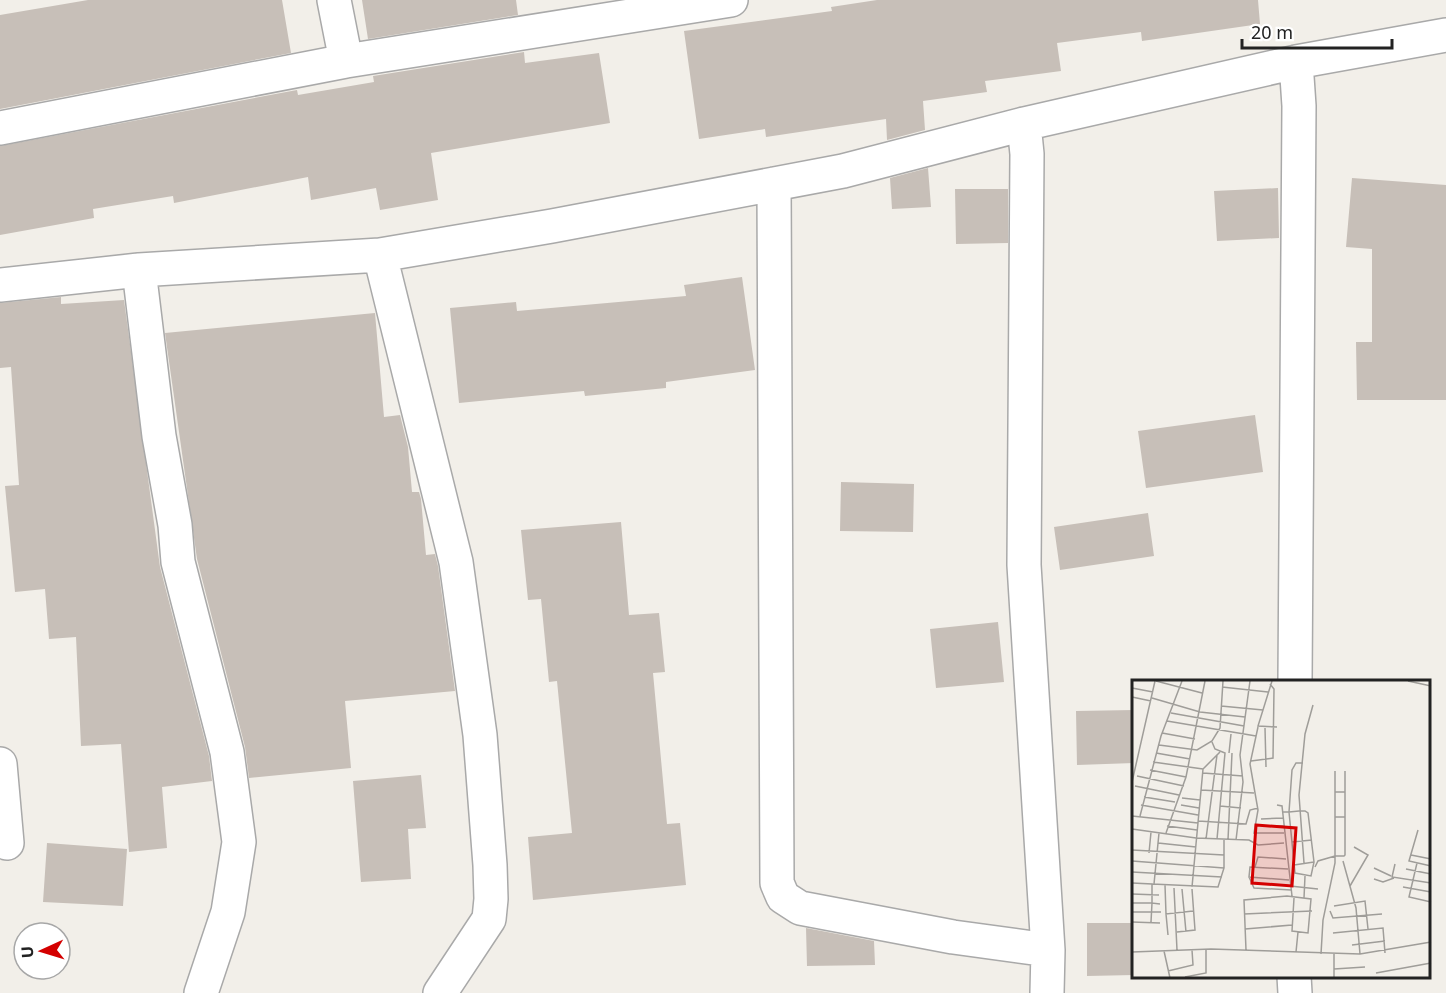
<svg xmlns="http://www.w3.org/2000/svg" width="1446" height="993" font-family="'Noto Sans',sans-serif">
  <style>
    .building { fill: #c7bfb8 }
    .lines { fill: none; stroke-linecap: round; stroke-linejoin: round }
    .minor-casing { stroke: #a9a9a9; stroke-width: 36 }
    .minor { stroke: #fff; stroke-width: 33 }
    .inset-road { fill: none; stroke: #9f9d99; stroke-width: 1.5 }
    .view { fill: #d40000; fill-opacity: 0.15; stroke: #d40000; stroke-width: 3 }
    .inset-edge { fill: none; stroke: #222; stroke-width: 3 }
  </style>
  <rect width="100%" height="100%" fill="#f2efe9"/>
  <!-- building -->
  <path class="building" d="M 88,0 L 282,0 L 291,53 L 0,109 L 0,15 Z
    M 362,0 L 516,0 L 518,15 L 368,39 Z
    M 877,0 L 1258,0 L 1260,24 L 1142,41 L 1141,32 L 1057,43 L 1061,71 L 985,81 L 987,92 L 923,101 L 925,130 L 887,140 L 886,119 L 766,137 L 765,129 L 699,139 L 684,31 L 832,11 L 831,7 Z
    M 524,52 L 525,63 L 599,53 L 610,123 L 431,153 L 438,200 L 380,210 L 376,188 L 311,200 L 308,177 L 174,203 L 173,196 L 93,209 L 94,218 L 0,235 L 0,146 L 297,90 L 298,95 L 374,82 L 373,76 Z
    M 928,168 L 931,207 L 892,209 L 890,178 Z
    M 1352,178 L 1446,185 L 1446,400 L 1357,400 L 1356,342 L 1372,342 L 1372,249 L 1346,247 Z
    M 1278,188 L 1279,238 L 1217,241 L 1214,191 Z
    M 955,189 L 1008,189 L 1008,243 L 956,244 Z
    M 742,277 L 755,370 L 666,382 L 666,388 L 585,396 L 584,391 L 459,403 L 450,308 L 516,302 L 517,311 L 686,296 L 684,285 Z
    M 61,297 L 61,304 L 124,300 L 160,567 L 209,756 L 212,781 L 162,787 L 167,848 L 129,852 L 121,744 L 81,746 L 76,637 L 49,639 L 45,589 L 15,592 L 5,486 L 19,485 L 11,367 L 0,368 L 0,303 Z
    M 375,313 L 384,417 L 400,415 L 408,447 L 412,492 L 419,492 L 421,499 L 426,555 L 435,554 L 438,566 L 455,691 L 345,701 L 351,768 L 249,778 L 245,747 L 197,559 L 165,333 Z
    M 1255,415 L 1263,472 L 1146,488 L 1138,431 Z
    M 841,482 L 914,484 L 913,532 L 840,531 Z
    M 1148,513 L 1154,556 L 1060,570 L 1054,527 Z
    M 621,522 L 629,615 L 659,613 L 665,672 L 653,673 L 667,824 L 680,823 L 686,885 L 533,900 L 528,837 L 572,833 L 557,681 L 549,682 L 541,599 L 528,600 L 521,530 Z
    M 998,622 L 1004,682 L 936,688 L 930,629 Z
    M 1134,710 L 1134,763 L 1077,765 L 1076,711 Z
    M 421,775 L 426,828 L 408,829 L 411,879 L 361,882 L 353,781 Z
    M 47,843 L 127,849 L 123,906 L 43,902 Z
    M 1087,923 L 1134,923 L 1134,975 L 1087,976 Z
    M 806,928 L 874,941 L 875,965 L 807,966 Z"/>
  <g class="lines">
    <!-- minor casing -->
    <g class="minor-casing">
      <path id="minor" d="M 334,0 L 346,61
        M 1024,124 L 1027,154 L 1024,565 L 1048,950 L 1047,993
        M 0,128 L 346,61 L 731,0
        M 774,184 L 777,883 L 783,897 L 800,908 L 953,937 L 1048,950
        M 380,255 L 456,562 L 480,735 L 490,865 L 491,899 L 489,919 L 440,993
        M 139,270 L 159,436 L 175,525 L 178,562 L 227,752 L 239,842 L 228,912 L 201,993
        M 0,285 L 139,270 L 380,255 L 552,226 L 843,171 L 1024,124 L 1296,62 L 1446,35
        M 1295,681 L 1299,106 L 1296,62
        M 0,764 L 7,843
        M 1294,976 L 1295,993"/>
    </g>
    <!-- minor -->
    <use href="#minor" class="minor"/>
  </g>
  <!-- overview -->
  <g transform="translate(1132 680)">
    <rect width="298" height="298" fill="#f2efe9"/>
    <path class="inset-road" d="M 24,1 L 70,13M 140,1 L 126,46 L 145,47M 276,1 L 299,6M 90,7 L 136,12M 0,8 L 21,12M 0,17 L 19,21M 20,18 L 68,32 L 113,37M 89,26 L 131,30M 39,33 L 112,46M 35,41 L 124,56M 126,47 L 118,84 L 126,130 L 122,153 L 152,153M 133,48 L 134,87M 30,53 L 63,59M 80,62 L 83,69 L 93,73 L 85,159M 27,65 L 65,70 L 80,61 L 88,48 L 91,1M 24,73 L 58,79M 97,73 L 99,54M 119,81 L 141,78 L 142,9 L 138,4M 21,82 L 71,89M 18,90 L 54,97M 213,91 L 213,137M 71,93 L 111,96M 5,96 L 52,106M 0,102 L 23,1M 3,106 L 47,115M 69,110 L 122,113M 203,112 L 203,91M 12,117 L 43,122M 50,118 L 68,120M 9,125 L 66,135M 49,125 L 67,128M 145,125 L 150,126 L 160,216M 88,126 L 109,128M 151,132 L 157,132 L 167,131 L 173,131 L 176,133 L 182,182 L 179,196 L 163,193 L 157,132 L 160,90 L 164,83 L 171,83M 0,136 L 66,143M 8,136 L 29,56 L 50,1M 203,137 L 203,112 L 213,112M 129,139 L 151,138M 66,141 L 114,144 L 118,130 L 126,128M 35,146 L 65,150M 130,146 L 152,146M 0,149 L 64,158 L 117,160 L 126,165 L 152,163M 286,150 L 277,181 L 299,186M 34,153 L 54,97 L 73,1M 74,159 L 85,75M 96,160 L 100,73M 104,160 L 111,102 L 108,75 L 118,1M 160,162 L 180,160M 26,163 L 64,167M 0,170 L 92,175M 17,173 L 19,152M 279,175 L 299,179M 0,181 L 92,188M 211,181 L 224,228 L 228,274M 172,183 L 167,115 L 173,54 L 181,25M 285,183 L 277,217 L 299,222M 263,184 L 260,197 L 299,203M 162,185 L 182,182M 123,187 L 126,177 L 154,179M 183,187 L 186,181 L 203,176 L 212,176 L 213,175 L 213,137 L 203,137 L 203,183 L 191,240 L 189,274M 242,188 L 259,196M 156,189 L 118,187 L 117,197 L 157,200M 274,189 L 299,194M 0,192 L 90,197M 117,197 L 122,208 L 159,210M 242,199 L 251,202 L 262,198M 0,203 L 20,204 L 20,223 L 0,223M 20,204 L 86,207 L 92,188 L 92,159M 22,204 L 27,153M 33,205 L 34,234 L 61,231M 158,206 L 186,209M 218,206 L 236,175 L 222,167M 60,207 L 71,89 L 88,72M 271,207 L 299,212M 42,208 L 45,270M 50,209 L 54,252M 0,214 L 27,215M 172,218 L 173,196M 202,226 L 233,221 L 236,249M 198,231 L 201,238 L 250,234M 0,232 L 29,232M 34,234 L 36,255M 112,234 L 180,231M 0,242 L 28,243M 19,242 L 20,223 L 28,224M 113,249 L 160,245M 45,252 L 63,250 L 60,209M 201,253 L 251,248 L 253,273M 220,265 L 253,261M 114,270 L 112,220 L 155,216 L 179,219 L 176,253 L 160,251 L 162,218M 32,271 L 38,298M 0,272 L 79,269 L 228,274 L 299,262M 164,272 L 166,252M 202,274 L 202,298M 202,289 L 233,287M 36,291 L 61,285 L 60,270M 244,293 L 299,283M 53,297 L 74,293 L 74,269"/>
    <path class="view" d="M 124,145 L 164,148 L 160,206 L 120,203 Z"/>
    <rect width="298" height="298" class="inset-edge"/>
  </g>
  <!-- north arrow -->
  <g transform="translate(42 951) rotate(266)"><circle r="28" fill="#ffffff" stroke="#a7a7a7" stroke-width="1.5"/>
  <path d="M0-4.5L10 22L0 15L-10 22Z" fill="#d40000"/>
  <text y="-9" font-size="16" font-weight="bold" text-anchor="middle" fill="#222222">U</text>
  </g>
  <!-- scale -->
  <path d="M1242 39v9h150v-9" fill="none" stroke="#222222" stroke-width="3"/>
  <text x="1251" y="39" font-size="18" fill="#222222" stroke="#ffffff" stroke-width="4.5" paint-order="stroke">20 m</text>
</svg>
